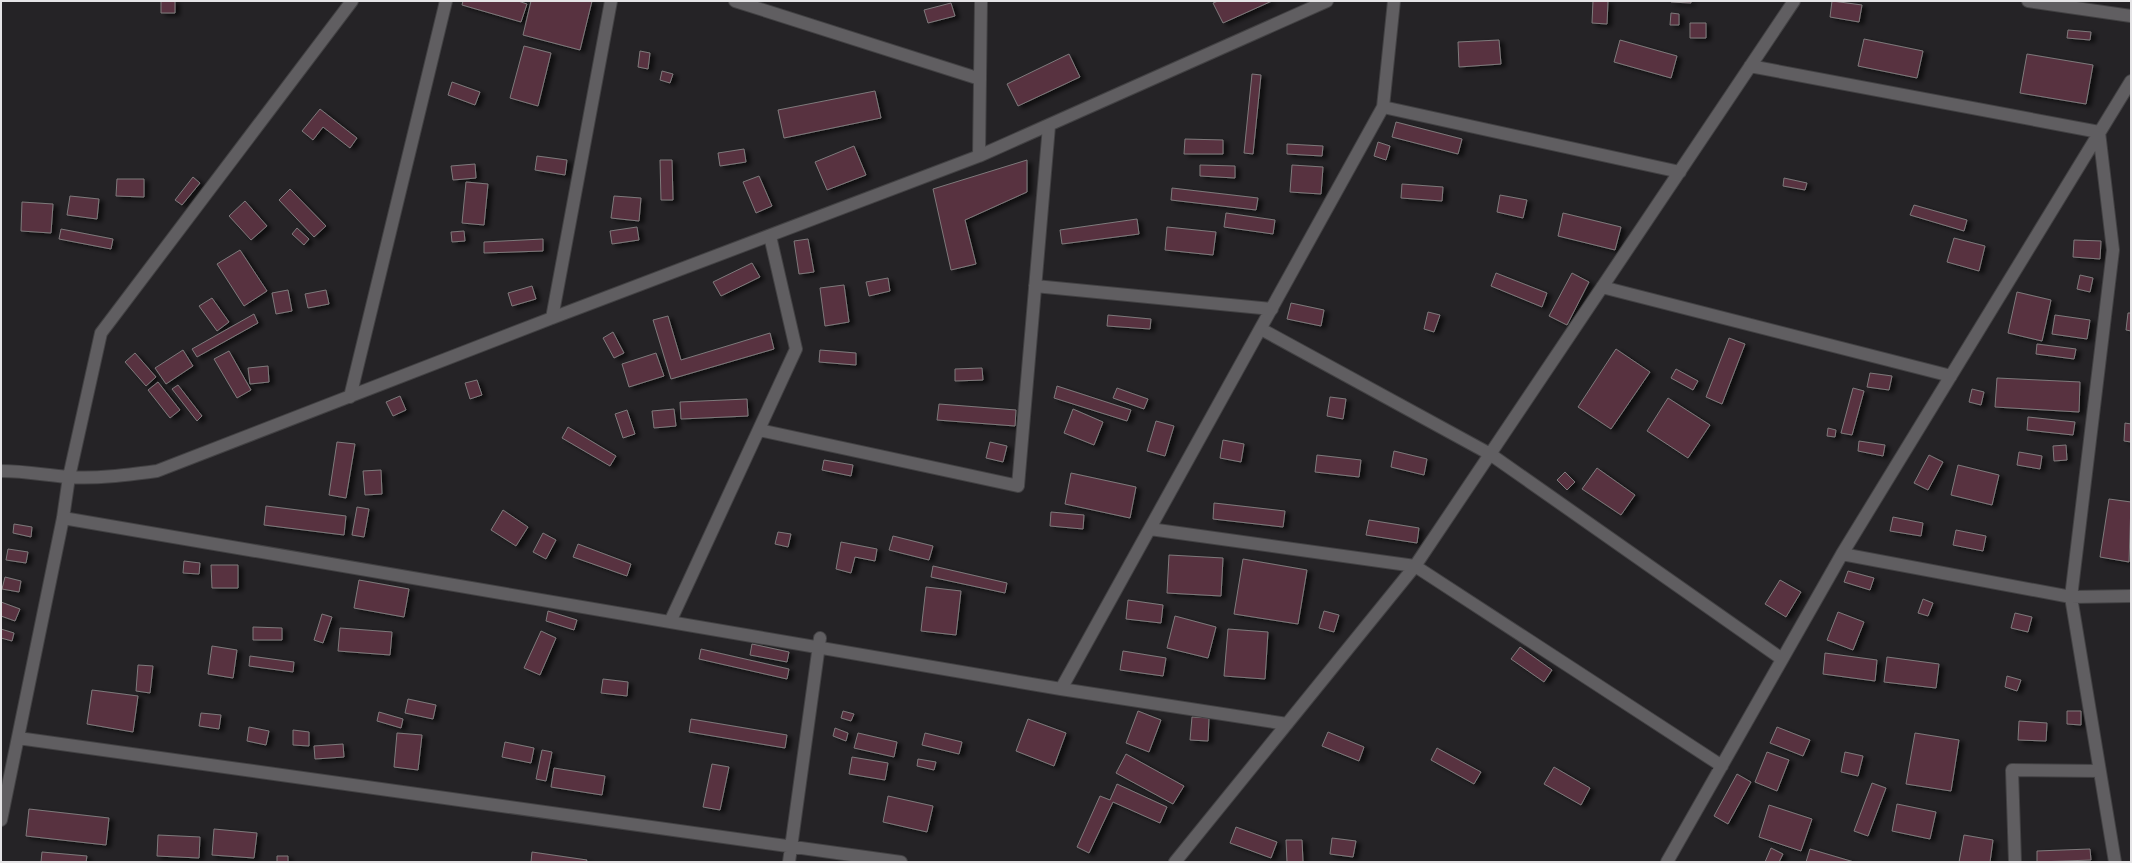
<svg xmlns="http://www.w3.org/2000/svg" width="2132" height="863" font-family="Commissioner,sans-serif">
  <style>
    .building { fill: #583040; stroke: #7e7a7b; filter: url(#shadow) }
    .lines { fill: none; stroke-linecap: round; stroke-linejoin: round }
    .minor-casing { stroke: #424143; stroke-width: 14 }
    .minor { stroke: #605e61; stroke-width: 12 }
  </style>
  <defs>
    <filter id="shadow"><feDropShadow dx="4.5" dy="2.5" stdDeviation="2" flood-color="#0009"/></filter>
  </defs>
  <rect width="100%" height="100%" fill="#252326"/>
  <!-- building -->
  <path class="building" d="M 161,1 L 175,1 L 175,13 L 161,13 Z
    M 463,1 L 518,1 L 527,4 L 521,22 L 462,5 Z
    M 531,1 L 592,1 L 580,50 L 523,35 Z
    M 1218,1 L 1272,1 L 1223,23 L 1213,3 Z
    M 1593,1 L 1608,1 L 1607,24 L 1592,23 Z
    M 1671,1 L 1691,1 L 1691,3 L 1671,2 Z
    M 1832,1 L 1862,5 L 1859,22 L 1830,17 Z
    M 951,3 L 955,16 L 928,23 L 924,10 Z
    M 1671,13 L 1679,14 L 1679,25 L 1670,25 Z
    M 1690,23 L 1706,23 L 1706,38 L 1690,38 Z
    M 2068,30 L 2091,32 L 2090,40 L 2067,38 Z
    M 1864,39 L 1923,51 L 1917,78 L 1858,66 Z
    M 1499,40 L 1501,64 L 1459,67 L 1458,42 Z
    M 1620,40 L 1677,56 L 1671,78 L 1614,62 Z
    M 524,46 L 551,53 L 538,106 L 510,98 Z
    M 640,51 L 650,53 L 648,69 L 638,67 Z
    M 1069,54 L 1080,77 L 1018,106 L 1007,84 Z
    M 2027,54 L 2093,65 L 2086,104 L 2020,93 Z
    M 662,71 L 673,74 L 670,83 L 660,80 Z
    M 1252,74 L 1261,75 L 1253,154 L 1244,153 Z
    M 452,82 L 480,92 L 475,105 L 448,95 Z
    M 875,91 L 881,118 L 784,138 L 778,110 Z
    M 320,109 L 357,138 L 350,148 L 323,127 L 313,140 L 302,131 Z
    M 1396,122 L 1462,139 L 1458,154 L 1392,137 Z
    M 1185,139 L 1223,140 L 1223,154 L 1184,154 Z
    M 1378,142 L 1390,146 L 1386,160 L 1374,156 Z
    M 1287,144 L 1323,146 L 1322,156 L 1287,154 Z
    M 854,146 L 866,175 L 827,190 L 815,162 Z
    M 744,149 L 746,162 L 720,166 L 718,153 Z
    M 537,156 L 567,160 L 565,175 L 535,170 Z
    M 660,160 L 672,160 L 673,200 L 661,200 Z
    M 1027,160 L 1027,192 L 965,220 L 976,264 L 951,270 L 933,189 Z
    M 475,164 L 476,178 L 453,180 L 451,166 Z
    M 1200,165 L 1235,166 L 1235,178 L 1200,176 Z
    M 1292,165 L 1323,167 L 1321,194 L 1290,192 Z
    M 759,176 L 772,206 L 756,213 L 743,182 Z
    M 193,177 L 200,183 L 182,205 L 175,200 Z
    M 1784,178 L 1807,183 L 1805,190 L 1783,186 Z
    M 117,179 L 144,179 L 144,197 L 116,196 Z
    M 466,182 L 488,184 L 484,225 L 462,223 Z
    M 1402,184 L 1443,187 L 1442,201 L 1401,198 Z
    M 1172,188 L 1258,198 L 1256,210 L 1171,200 Z
    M 290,189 L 326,226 L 314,237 L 279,200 Z
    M 1500,195 L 1527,200 L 1523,218 L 1497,212 Z
    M 70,196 L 99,199 L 97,219 L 67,215 Z
    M 614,196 L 641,198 L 639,221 L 611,218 Z
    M 245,201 L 267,226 L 251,240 L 229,216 Z
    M 22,202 L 53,204 L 51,233 L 21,231 Z
    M 1914,205 L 1967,220 L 1964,231 L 1910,215 Z
    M 1226,213 L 1275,220 L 1273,234 L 1224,227 Z
    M 1563,213 L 1621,227 L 1615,250 L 1558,236 Z
    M 1137,219 L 1139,234 L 1062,244 L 1060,230 Z
    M 637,227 L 639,240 L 612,244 L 610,231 Z
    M 1167,227 L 1216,232 L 1213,255 L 1165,250 Z
    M 297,228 L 309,239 L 304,245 L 292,234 Z
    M 61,229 L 113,239 L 111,249 L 59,239 Z
    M 464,231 L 465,241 L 452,242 L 451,232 Z
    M 1954,238 L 1985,246 L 1979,271 L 1947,262 Z
    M 543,239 L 543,251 L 484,253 L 484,242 Z
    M 808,239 L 814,272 L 799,274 L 794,241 Z
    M 2074,240 L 2101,241 L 2100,259 L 2073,257 Z
    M 240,250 L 267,291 L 244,306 L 217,264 Z
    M 752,263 L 760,277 L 721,296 L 713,282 Z
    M 1496,273 L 1547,293 L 1542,307 L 1491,286 Z
    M 1572,273 L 1589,282 L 1567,325 L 1549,316 Z
    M 2080,275 L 2093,278 L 2090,292 L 2077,289 Z
    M 888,278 L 890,291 L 869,296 L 866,282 Z
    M 844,285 L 849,322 L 825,326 L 820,288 Z
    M 532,286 L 536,299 L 512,306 L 508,293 Z
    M 288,290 L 292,311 L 276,314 L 272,293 Z
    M 326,290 L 329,304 L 308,308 L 305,294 Z
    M 2017,292 L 2051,300 L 2042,341 L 2008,333 Z
    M 212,298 L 229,322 L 217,331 L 199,306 Z
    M 1291,303 L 1324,310 L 1321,326 L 1287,319 Z
    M 1428,312 L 1440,315 L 1434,332 L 1424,329 Z
    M 2128,313 L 2131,313 L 2131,331 L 2126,330 Z
    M 254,314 L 258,323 L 197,357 L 192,349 Z
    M 1108,315 L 1151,319 L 1150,329 L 1107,326 Z
    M 2055,315 L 2090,320 L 2087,339 L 2052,334 Z
    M 668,316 L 681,360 L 770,333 L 774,349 L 671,379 L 653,320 Z
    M 613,332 L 624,353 L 614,358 L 603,338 Z
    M 1729,338 L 1745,344 L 1722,404 L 1706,397 Z
    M 2037,344 L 2076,349 L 2074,359 L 2036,354 Z
    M 1616,349 L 1650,372 L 1611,429 L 1578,407 Z
    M 183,350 L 193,366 L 166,384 L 155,368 Z
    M 820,350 L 856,353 L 856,365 L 819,362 Z
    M 229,351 L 251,390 L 237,398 L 214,359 Z
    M 135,353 L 156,377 L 146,386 L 125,362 Z
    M 656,353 L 664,376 L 629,387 L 622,364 Z
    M 268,366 L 269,382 L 250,384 L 248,368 Z
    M 982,368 L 983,380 L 955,381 L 955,369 Z
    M 1676,369 L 1698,381 L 1693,390 L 1671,378 Z
    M 1870,373 L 1892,376 L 1889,390 L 1867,387 Z
    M 1997,378 L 2080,382 L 2079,412 L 1995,407 Z
    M 477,380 L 482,395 L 470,399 L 465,383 Z
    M 158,382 L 180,410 L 170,418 L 148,390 Z
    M 178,385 L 202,416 L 197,421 L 172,389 Z
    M 1057,386 L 1131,410 L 1127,421 L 1054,398 Z
    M 1117,388 L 1148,399 L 1144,409 L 1113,398 Z
    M 1853,388 L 1864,391 L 1852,435 L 1841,433 Z
    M 1972,389 L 1984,392 L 1981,405 L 1969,402 Z
    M 400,396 L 406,410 L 393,416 L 386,402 Z
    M 1330,397 L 1346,399 L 1343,419 L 1327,416 Z
    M 1668,398 L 1710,425 L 1688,458 L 1647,431 Z
    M 747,399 L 748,416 L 681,419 L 680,402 Z
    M 939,404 L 1016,410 L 1015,426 L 937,420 Z
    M 674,409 L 676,426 L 654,428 L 652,411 Z
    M 1073,409 L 1103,422 L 1094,445 L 1064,433 Z
    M 627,410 L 635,434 L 623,438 L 615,414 Z
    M 2028,417 L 2075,422 L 2073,435 L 2027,430 Z
    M 1156,421 L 1174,426 L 1165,456 L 1147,451 Z
    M 2125,423 L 2131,424 L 2131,442 L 2124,441 Z
    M 568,427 L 616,456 L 610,466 L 562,438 Z
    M 1828,428 L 1836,430 L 1835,437 L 1827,436 Z
    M 1223,440 L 1244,444 L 1241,462 L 1220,458 Z
    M 1859,441 L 1885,445 L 1883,456 L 1858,451 Z
    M 337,442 L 355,444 L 346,498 L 329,495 Z
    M 990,442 L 1007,446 L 1003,462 L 986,458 Z
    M 2066,445 L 2067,460 L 2054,461 L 2053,446 Z
    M 1394,451 L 1427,459 L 1424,475 L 1391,467 Z
    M 2019,452 L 2042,456 L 2040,469 L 2017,465 Z
    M 1317,455 L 1361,460 L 1359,477 L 1315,472 Z
    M 1929,455 L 1943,462 L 1928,490 L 1914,483 Z
    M 824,460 L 853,465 L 851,476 L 822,470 Z
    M 1958,465 L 1999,475 L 1992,505 L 1951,495 Z
    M 1597,468 L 1635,495 L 1621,515 L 1582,489 Z
    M 381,470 L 382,494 L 365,495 L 363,471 Z
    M 1565,472 L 1575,482 L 1567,490 L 1557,480 Z
    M 1071,473 L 1136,487 L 1130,518 L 1065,504 Z
    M 2109,499 L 2131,502 L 2129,562 L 2100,557 Z
    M 1214,503 L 1285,511 L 1283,527 L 1213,519 Z
    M 266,506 L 346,516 L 344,535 L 264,525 Z
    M 357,507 L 369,509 L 364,537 L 352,535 Z
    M 503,510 L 528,527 L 516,546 L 491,530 Z
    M 1051,512 L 1084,515 L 1083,529 L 1050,526 Z
    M 1893,517 L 1923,523 L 1921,536 L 1890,531 Z
    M 1369,520 L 1419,528 L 1417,543 L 1366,535 Z
    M 14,524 L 32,527 L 31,537 L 13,533 Z
    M 1956,530 L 1986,536 L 1983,551 L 1953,545 Z
    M 778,532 L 791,534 L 788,547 L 775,544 Z
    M 543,533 L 556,540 L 546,559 L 533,552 Z
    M 893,536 L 933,546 L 929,560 L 889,550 Z
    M 841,542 L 877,549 L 875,561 L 855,557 L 851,573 L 836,569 Z
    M 578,544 L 631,564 L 627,576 L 573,557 Z
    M 8,549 L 28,552 L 26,563 L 6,560 Z
    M 1169,555 L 1223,558 L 1221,596 L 1167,593 Z
    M 1243,559 L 1307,570 L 1298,624 L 1234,614 Z
    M 184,561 L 200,563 L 199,574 L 183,573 Z
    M 211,565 L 238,565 L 238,588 L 212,588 Z
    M 933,566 L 1007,583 L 1005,593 L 931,577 Z
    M 1848,571 L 1874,578 L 1870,590 L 1844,582 Z
    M 5,577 L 21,581 L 19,592 L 2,589 Z
    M 359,580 L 409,589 L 404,617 L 354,608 Z
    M 1780,580 L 1801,592 L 1786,617 L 1765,604 Z
    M 926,587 L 961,591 L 956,635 L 921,631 Z
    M 1923,599 L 1933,603 L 1928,616 L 1918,613 Z
    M 1128,600 L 1163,605 L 1161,623 L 1126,619 Z
    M 1,602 L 20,609 L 15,621 L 1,616 Z
    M 548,611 L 577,620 L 574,630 L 546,621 Z
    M 1324,611 L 1339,615 L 1334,632 L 1319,628 Z
    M 1838,612 L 1864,622 L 1853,650 L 1827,640 Z
    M 2015,613 L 2032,617 L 2028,632 L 2011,628 Z
    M 322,614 L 332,617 L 323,643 L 314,640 Z
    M 1175,616 L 1216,627 L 1208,658 L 1167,648 Z
    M 253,627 L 282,628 L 282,640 L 253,640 Z
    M 340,628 L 392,632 L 390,655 L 338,651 Z
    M 1,629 L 14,633 L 12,641 L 1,638 Z
    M 1228,629 L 1268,632 L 1265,679 L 1224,676 Z
    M 541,631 L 556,638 L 540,675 L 524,668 Z
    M 752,644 L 789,652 L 787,662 L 750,655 Z
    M 212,646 L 237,650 L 233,678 L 208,674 Z
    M 1520,647 L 1552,670 L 1544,682 L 1511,659 Z
    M 701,649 L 789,669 L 787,679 L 699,659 Z
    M 1123,651 L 1166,658 L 1163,676 L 1120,670 Z
    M 1825,653 L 1877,660 L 1875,681 L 1823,674 Z
    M 250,656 L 294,662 L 293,672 L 249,666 Z
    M 1887,657 L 1939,664 L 1936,688 L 1884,682 Z
    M 138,665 L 153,666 L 150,693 L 136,691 Z
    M 2007,676 L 2021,680 L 2017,691 L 2005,687 Z
    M 603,679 L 628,682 L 627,696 L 601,693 Z
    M 92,690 L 138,696 L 133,732 L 87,724 Z
    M 408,699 L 436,705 L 433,719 L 405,713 Z
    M 843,711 L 854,714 L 851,721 L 841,718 Z
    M 1138,711 L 1161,720 L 1149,752 L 1126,743 Z
    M 2067,711 L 2081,711 L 2081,725 L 2067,724 Z
    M 379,712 L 403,719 L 401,728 L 377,721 Z
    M 201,713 L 221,715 L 219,729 L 199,726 Z
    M 1192,717 L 1209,718 L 1208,741 L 1190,740 Z
    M 691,719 L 787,735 L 785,748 L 689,732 Z
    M 1028,719 L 1066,733 L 1054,766 L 1016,751 Z
    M 2019,721 L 2047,723 L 2046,741 L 2018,740 Z
    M 249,727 L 269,731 L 266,745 L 247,741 Z
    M 1777,727 L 1810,740 L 1803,756 L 1770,743 Z
    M 835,728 L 848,733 L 846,741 L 833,736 Z
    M 293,730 L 309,732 L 309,746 L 293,745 Z
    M 1328,732 L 1364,747 L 1359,761 L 1322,746 Z
    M 397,733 L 422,735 L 418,770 L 394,767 Z
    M 858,733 L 897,742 L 894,757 L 854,748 Z
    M 925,733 L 962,742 L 959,754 L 922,745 Z
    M 1915,733 L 1959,740 L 1951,791 L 1906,784 Z
    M 505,742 L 534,748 L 531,763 L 502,757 Z
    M 343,744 L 344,757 L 315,759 L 314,746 Z
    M 1437,748 L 1481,772 L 1474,784 L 1431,760 Z
    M 542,750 L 552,752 L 546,781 L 536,779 Z
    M 1767,752 L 1789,760 L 1777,791 L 1755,782 Z
    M 1845,752 L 1863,756 L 1858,776 L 1841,772 Z
    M 1126,754 L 1184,786 L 1173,804 L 1116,773 Z
    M 852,757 L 888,763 L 885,780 L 849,774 Z
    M 918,759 L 936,762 L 934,770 L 917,766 Z
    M 712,764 L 729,767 L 720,810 L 703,807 Z
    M 1554,767 L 1590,788 L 1581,805 L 1544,784 Z
    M 554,768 L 605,776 L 602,795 L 551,787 Z
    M 1737,774 L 1751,782 L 1728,824 L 1714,816 Z
    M 1872,783 L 1886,788 L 1868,836 L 1854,831 Z
    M 1117,784 L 1167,807 L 1160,823 L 1113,802 L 1089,853 L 1077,847 L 1100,796 L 1110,800 Z
    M 888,796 L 933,806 L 927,832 L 883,822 Z
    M 1897,804 L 1936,812 L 1930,839 L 1892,831 Z
    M 1769,805 L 1812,819 L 1801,851 L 1759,837 Z
    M 29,809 L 109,818 L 106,845 L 26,836 Z
    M 1236,827 L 1277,842 L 1271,858 L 1230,843 Z
    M 214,829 L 257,833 L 254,858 L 212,855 Z
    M 158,835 L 200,837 L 199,858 L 157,856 Z
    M 1964,835 L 1993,840 L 1990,862 L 1959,862 Z
    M 1332,838 L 1356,841 L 1353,857 L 1330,854 Z
    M 1286,840 L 1302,840 L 1303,862 L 1287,862 Z
    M 1771,848 L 1783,854 L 1779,862 L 1765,862 Z
    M 1810,849 L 1854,862 L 1806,862 Z
    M 2090,849 L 2091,860 L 2037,862 L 2037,851 Z
    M 42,852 L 87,856 L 86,862 L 41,862 Z
    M 532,852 L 587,860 L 586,862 L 531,862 Z
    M 277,856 L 288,856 L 288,862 L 277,862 Z"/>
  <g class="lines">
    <!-- minor casing -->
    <g class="minor-casing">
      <path id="minor" d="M 735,1 L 980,79
        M 2028,1 L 2131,16
        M 1750,66 L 2099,132 L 2113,250 L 2071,597 L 2115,862
        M 1383,107 L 1680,172
        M 979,156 L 981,1
        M 1035,286 L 1272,309
        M 1602,287 L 1951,376
        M 552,318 L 611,1
        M 1261,329 L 1490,454 L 1782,659
        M 350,397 L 446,1
        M 759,430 L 1018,486 L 1049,126
        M 1,471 C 24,471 45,475 68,477 C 98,479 127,475 157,471 L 552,318 L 979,156 L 1327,1
        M 63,518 L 1061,689 L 1287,724
        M 1150,529 L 1415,566 L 1722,766
        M 1842,554 L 2071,597 L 2131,596
        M 670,622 L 796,349 L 770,236
        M 1061,689 L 1383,107 L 1394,1
        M 18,738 L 901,862
        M 1,820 L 63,518 L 69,477 L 101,333 L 352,1
        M 789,862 L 820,638
        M 1175,862 L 1415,566 L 1794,1
        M 1667,862 L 1842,554 L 2131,81
        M 2015,862 L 2012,770 L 2100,771"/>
    </g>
    <!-- minor -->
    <use href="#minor" class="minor"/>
  </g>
  <!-- border -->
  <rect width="2132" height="863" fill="none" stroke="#e5e4e6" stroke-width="4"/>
</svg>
